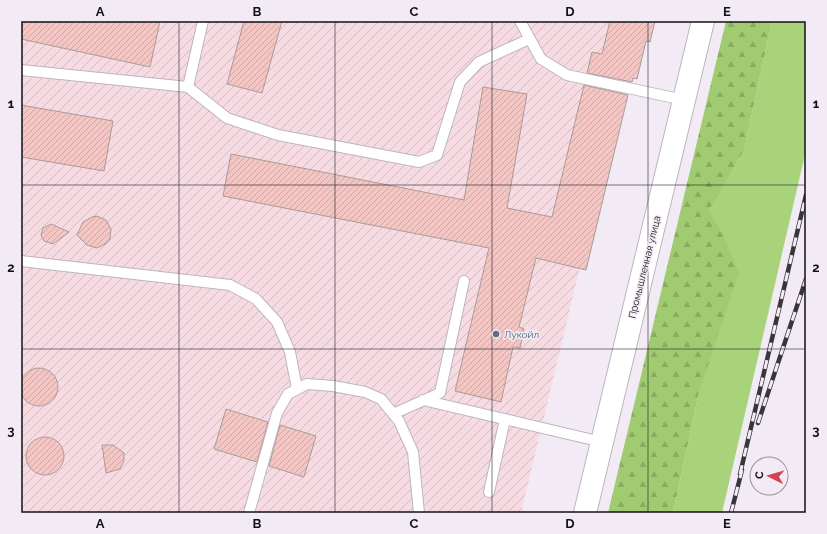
<svg xmlns="http://www.w3.org/2000/svg" width="827" height="534" font-family="Raleway,sans-serif">
  <style>
    .industrial { fill: url(#industrial-furrows) }
    .green { fill: #a9d37b }
    .forest { fill: url(#forest-firs) }
    .building { fill: url(#building-hatch); stroke: #a99b99 }
    .lines { fill: none; stroke-linecap: round; stroke-linejoin: round }
    .lane-casing { stroke: #bcb5c0; stroke-width: 12 }
    .secondary-casing { stroke: #bcb5c0; stroke-width: 24 }
    .lane { stroke: #fff; stroke-width: 10 }
    .secondary { stroke: #fff; stroke-width: 22 }
    .rail-casing { stroke: #39353b; stroke-width: 4.5 }
    .rail { stroke: #f2ebf6; stroke-width: 3; stroke-dasharray: 9; stroke-linecap: butt }
    .grid { fill: none; stroke: #141115; stroke-width: 1; stroke-opacity: 0.55 }
    .service-dot { fill: #5c6f8a; stroke: #f2ebf6; stroke-width: 1.5 }
    .labels { text-anchor: middle; stroke-width: 3; stroke-linejoin: round; paint-order: stroke }
    .street-label { font-size: 10px; fill: #141115; stroke: #f2ebf6 }
    .service-label { font-size: 10px; fill: #4e5e75; stroke: #f2ebf6; text-anchor: start }
    .neatline { fill: none; stroke: #141115; stroke-width: 1.5 }
    .grid-label { font-size: 13px; text-anchor: middle; font-weight: bold; fill: #141115 }
  </style>
  <defs>
    <pattern id="industrial-furrows" width="10" height="10" patternUnits="userSpaceOnUse"><rect width="10" height="10" fill="#f6dce2"/><path d="M-1 1l2-2M0 10L10 0M9 11l2-2" fill="none" stroke="#d2bcc1"/></pattern>
    <pattern id="forest-firs" width="22" height="20" patternUnits="userSpaceOnUse"><rect width="22" height="20" fill="#a0cb70"/><path d="M5 1l3.5 6h-7zM16 11l3.5 6h-7z" fill="#89ad60"/></pattern>
    <pattern id="building-hatch" width="6" height="6" patternUnits="userSpaceOnUse"><rect width="6" height="6" fill="#f3c6c3"/><path d="M-1 1l2-2M0 6l6-6M5 7l2-2" fill="none" stroke="#cfa9a7"/></pattern>
  </defs>
  <rect width="100%" height="100%" fill="#f2ebf6"/>
  <!-- industrial -->
  <path class="industrial" d="M 21,21 L 639,21 L 521,513 L 21,513 Z"/>
  <!-- green -->
  <path class="green" d="M 772,21 L 806,21 L 806,150 L 722,513 L 673,513 L 699,392 L 721,231 L 708,210 L 744,150 Z"/>
  <!-- forest -->
  <path class="forest" d="M 726,21 L 772,21 L 744,150 L 709,210 L 721,231 L 739,272 L 699,392 L 673,513 L 608,513 Z"/>
  <!-- building -->
  <path class="building" d="M 21,21 L 160,21 L 150,67 L 21,39 Z
    M 244,21 L 282,21 L 262,93 L 227,84 Z
    M 610,21 L 655,21 L 650,42 L 646,41 L 637,79 L 633,78 L 632,82 L 587,73 L 592,52 L 602,54 Z
    M 584,85 L 628,95 L 586,270 L 536,258 L 519,327 L 524,329 L 520,348 L 513,347 L 501,402 L 455,391 L 489,248 L 223,196 L 231,154 L 464,200 L 483,87 L 527,94 L 507,208 L 552,217 Z
    M 21,105 L 113,121 L 104,171 L 21,157 Z
    M 97,216 L 106,220 L 111,229 L 110,239 L 107,243 L 97,248 L 87,245 L 77,235 L 83,222 L 92,217 Z
    M 51,224 L 69,232 L 53,244 L 44,241 L 41,235 L 43,228 Z
    M20 387a19 19 0 1 1 38 0a19 19 0 1 1-38 0Z
    M 226,409 L 268,422 L 257,462 L 214,449 Z
    M 280,425 L 316,436 L 304,477 L 269,466 Z
    M26 456a19 19 0 1 1 38 0a19 19 0 1 1-38 0Z
    M 102,445 L 113,445 L 124,453 L 124,461 L 120,469 L 106,473 Z"/>
  <g class="lines">
    <!-- lane casing -->
    <g class="lane-casing">
      <path id="lane" d="M 520,21 L 541,59 L 567,75 L 684,100
        M 21,70 L 188,87 L 227,118 L 278,135 L 419,162 L 437,155 L 460,82 L 479,62 L 529,39
        M 188,87 L 203,21
        M 21,261 L 230,285 L 256,299 L 277,322 L 290,352 L 297,389
        M 423,400 L 602,442
        M 393,414 L 440,393 L 464,281
        M 489,492 L 505,419
        M 249,513 L 277,413 L 288,394 L 307,384 L 333,386 L 365,392 L 381,399 L 399,421 L 413,452 L 419,513"/>
    </g>
    <!-- secondary casing -->
    <g class="secondary-casing">
      <path id="secondary" d="M 585,513 L 703,21"/>
    </g>
    <!-- lane -->
    <use href="#lane" class="lane"/>
    <!-- secondary -->
    <use href="#secondary" class="secondary"/>
    <!-- rail casing -->
    <g class="rail-casing">
      <path id="rail" d="M 758,423 L 806,279
        M 740,474 L 806,195
        M 731,513 L 742,470"/>
    </g>
    <!-- rail -->
    <use href="#rail" class="rail"/>
  </g>
  <!-- grid -->
  <path class="grid" d="M 179,21 L 179,513M 335,21 L 335,513M 492,21 L 492,513M 648,21 L 648,513M 21,185 L 806,185M 21,349 L 806,349"/>
  <!-- markers -->
  <circle class="service-dot" cx="496" cy="334" r="4"/>
  <g class="labels">
    <!-- street labels -->
    <g class="street-label">
      <text transform="translate(644 267) rotate(-76)" y="4">Промышленная улица</text>
    </g>
    <!-- service labels -->
    <g class="service-label">
      <text x="504" y="338">Лукойл</text>
    </g>
  </g>
  <!-- border -->
  <rect width="827" height="534" fill="none" stroke="#f2ebf6" stroke-width="44"/>
  <!-- north arrow -->
  <g transform="translate(769 476) rotate(275)"><circle r="19" fill="#f2ebf6" stroke="#99949c"/>
  <path d="M0-3L7 15L0 10L-7 15Z" fill="#d34253"/>
  <text y="-6" font-size="11" font-weight="bold" text-anchor="middle" fill="#141115">С</text>
  </g>
  <rect x="22" y="22" width="783" height="490" class="neatline"/>
  <g class="grid-label">
    <text x="100" y="16">A</text>
    <text x="257" y="16">B</text>
    <text x="414" y="16">C</text>
    <text x="570" y="16">D</text>
    <text x="727" y="16">E</text>
    <text x="11" y="108">1</text>
    <text x="816" y="108">1</text>
    <text x="11" y="272">2</text>
    <text x="816" y="272">2</text>
    <text x="11" y="435">3</text>
    <text x="816" y="435">3</text>
    <text x="100" y="528">A</text>
    <text x="257" y="528">B</text>
    <text x="414" y="528">C</text>
    <text x="570" y="528">D</text>
    <text x="727" y="528">E</text>
  </g>
</svg>
